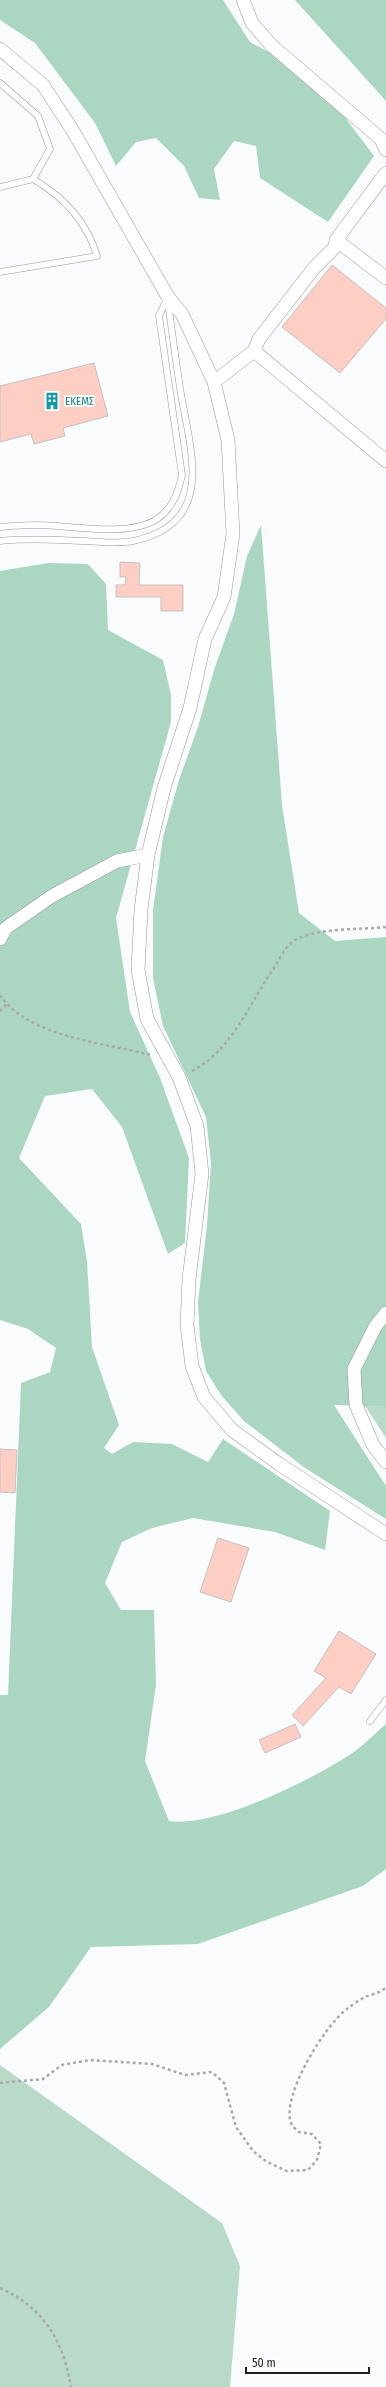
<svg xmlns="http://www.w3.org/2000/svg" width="386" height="2387" font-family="'Fira Sans Condensed',sans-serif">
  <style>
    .green { fill: #b9d9c9 }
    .forest { fill: #abd7c2 }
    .building { fill: #fdcec4; stroke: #c4c2c2 }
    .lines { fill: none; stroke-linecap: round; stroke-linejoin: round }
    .service-casing { stroke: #959798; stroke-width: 7 }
    .minor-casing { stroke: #959798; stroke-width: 14 }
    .path { stroke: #a8a9aa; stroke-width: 2.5; stroke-dasharray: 3 3; stroke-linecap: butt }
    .service { stroke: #fff; stroke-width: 6 }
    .minor { stroke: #fff; stroke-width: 13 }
    .labels { text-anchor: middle; stroke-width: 3.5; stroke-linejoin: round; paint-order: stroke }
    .culture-label { font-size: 11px; fill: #0d838f; stroke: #fff; text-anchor: start }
  </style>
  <rect width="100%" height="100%" fill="#fafbfc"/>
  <!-- green -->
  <path class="green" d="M 365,1406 L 386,1407 L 386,1438 Z
    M 0,2065 L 222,2223 L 240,2266 L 230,2387 L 0,2387 Z"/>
  <!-- forest -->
  <path class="forest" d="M 0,0 L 223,0 L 250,42 L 314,76 L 374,156 L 328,222 L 260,178 L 256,146 L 234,141 L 214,169 L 220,200 L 199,198 L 184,166 L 156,138 L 136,142 L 116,166 L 95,123 L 35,43 L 0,20 Z
    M 295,0 L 386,0 L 386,101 Z
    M 261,525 L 282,805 L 299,913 L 335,941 L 386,937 L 386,1407 L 334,1405 L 386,1486 L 386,1519 L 305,1468 L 244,1421 L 221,1395 L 206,1371 L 200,1339 L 198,1302 L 207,1226 L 211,1163 L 206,1117 L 163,1026 L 153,978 L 153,910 L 163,837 L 179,780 L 198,727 L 214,670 L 234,614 L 247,556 Z
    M 48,563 L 88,564 L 106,584 L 108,630 L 163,660 L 171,695 L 171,722 L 116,918 L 130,1012 L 160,1078 L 189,1158 L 185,1243 L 168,1254 L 122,1127 L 92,1089 L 45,1096 L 19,1158 L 81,1224 L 87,1261 L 92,1347 L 119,1425 L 104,1448 L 112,1454 L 133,1442 L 172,1444 L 208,1462 L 223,1439 L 330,1511 L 325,1550 L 275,1532 L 193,1518 L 152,1528 L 122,1542 L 105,1583 L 121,1610 L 154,1610 L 156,1685 L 145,1761 L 169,1821 C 214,1828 304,1783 343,1759 C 359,1750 372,1736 386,1724 L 386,1869 L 363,1886 L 198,1944 L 91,1947 L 49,2007 L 0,2049 L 0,1695 L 8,1695 L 21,1383 L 50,1372 L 56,1348 L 28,1329 L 0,1320 L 0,571 Z"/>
  <!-- building -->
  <path class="building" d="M 332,265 L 386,308 L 386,319 L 340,373 L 282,327 Z
    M 94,363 L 108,416 L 63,428 L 65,436 L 34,444 L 31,434 L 0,442 L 0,386 Z
    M 120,562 L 140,563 L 139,585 L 183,585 L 183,611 L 161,611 L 161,597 L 116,597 L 116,585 L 125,585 L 126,577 L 120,577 Z
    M 0,1449 L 17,1450 L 15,1493 L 0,1492 Z
    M 218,1538 L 249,1548 L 231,1602 L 200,1592 Z
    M 339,1631 L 376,1654 L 351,1694 L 339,1687 L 303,1726 L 292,1715 L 326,1678 L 314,1671 Z
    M 295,1724 L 301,1737 L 265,1753 L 259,1740 Z"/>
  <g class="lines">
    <!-- service casing -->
    <g class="service-casing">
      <path id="service" d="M 0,83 L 38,116 L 50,149 L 33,179 L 0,187
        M 0,272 L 97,256 C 87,222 64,197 33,179
        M 0,527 C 12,526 24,525 37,525 C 70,525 128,538 157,519 C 173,508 178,493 182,475 L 159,316 L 168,297
        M 0,541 C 28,538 56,540 85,541 C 101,542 118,544 133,541 C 216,524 191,453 181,394 C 176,363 172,332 168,301
        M 370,1721 L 386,1700"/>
    </g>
    <!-- minor casing -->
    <g class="minor-casing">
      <path id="minor" d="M 243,0 L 252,23 L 271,45 L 381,139 L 386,150
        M 0,49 L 43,85 L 73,131 L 168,297 L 182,314 L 214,382 L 228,440 L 233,534 L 224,597 L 205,639 L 190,708 L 164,788 L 148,855 L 141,910 L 138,970 L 147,1019 L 179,1077 L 197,1126 L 202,1174 L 189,1279 L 187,1325 L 192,1366 L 204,1397 L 232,1430 L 279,1464 L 386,1534
        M 336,240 L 386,278
        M 254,351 L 386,461
        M 214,382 L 254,351 L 259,339 L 314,268 L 335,247 L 336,240 L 386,173
        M 0,939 L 6,928 L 52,896 L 117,861 L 148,855
        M 386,1313 L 375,1327 L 354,1369 L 356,1405 L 373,1445 L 386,1462"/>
    </g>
    <!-- path -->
    <path class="path" d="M 0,995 C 28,1037 105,1043 151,1055
      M 0,1011 L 7,1004
      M 192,1071 C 232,1051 251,1000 276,965 C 280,958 285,948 291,943 C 309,927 362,930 386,927
      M 0,2083 L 43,2079 L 62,2065 L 90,2060 L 152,2064 L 185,2075 L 212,2072 L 224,2083 L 236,2127 L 253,2151 L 267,2162 L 287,2171 L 308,2170 L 317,2160 L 321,2144 L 312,2134 L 299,2132 C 296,2130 292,2126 291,2123 C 281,2096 325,2025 347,2009 C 352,2005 359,2000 365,1997 C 372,1994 381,1993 386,1987
      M 0,2288 C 44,2308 63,2340 71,2387"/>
    <!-- service -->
    <use href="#service" class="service"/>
    <!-- minor -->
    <use href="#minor" class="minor"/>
  </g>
  <!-- icons -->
  <defs>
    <g id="building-bare" transform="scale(1.38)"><path d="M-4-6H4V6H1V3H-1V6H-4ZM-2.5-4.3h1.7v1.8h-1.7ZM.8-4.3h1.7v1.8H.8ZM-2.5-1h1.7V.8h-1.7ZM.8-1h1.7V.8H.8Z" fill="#0f9aa8" stroke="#fff" stroke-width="2.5" paint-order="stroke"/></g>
  </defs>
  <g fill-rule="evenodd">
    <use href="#building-bare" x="52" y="401"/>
  </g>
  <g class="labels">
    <!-- culture labels -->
    <g class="culture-label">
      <text x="65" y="405">ΕΚΕΜΣ</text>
    </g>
  </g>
  <!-- scale -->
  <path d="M246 2367v6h123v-6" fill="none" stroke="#212122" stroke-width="2"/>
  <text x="252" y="2367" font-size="12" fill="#212122" stroke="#ffffff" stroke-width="3" paint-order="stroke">50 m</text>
</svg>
